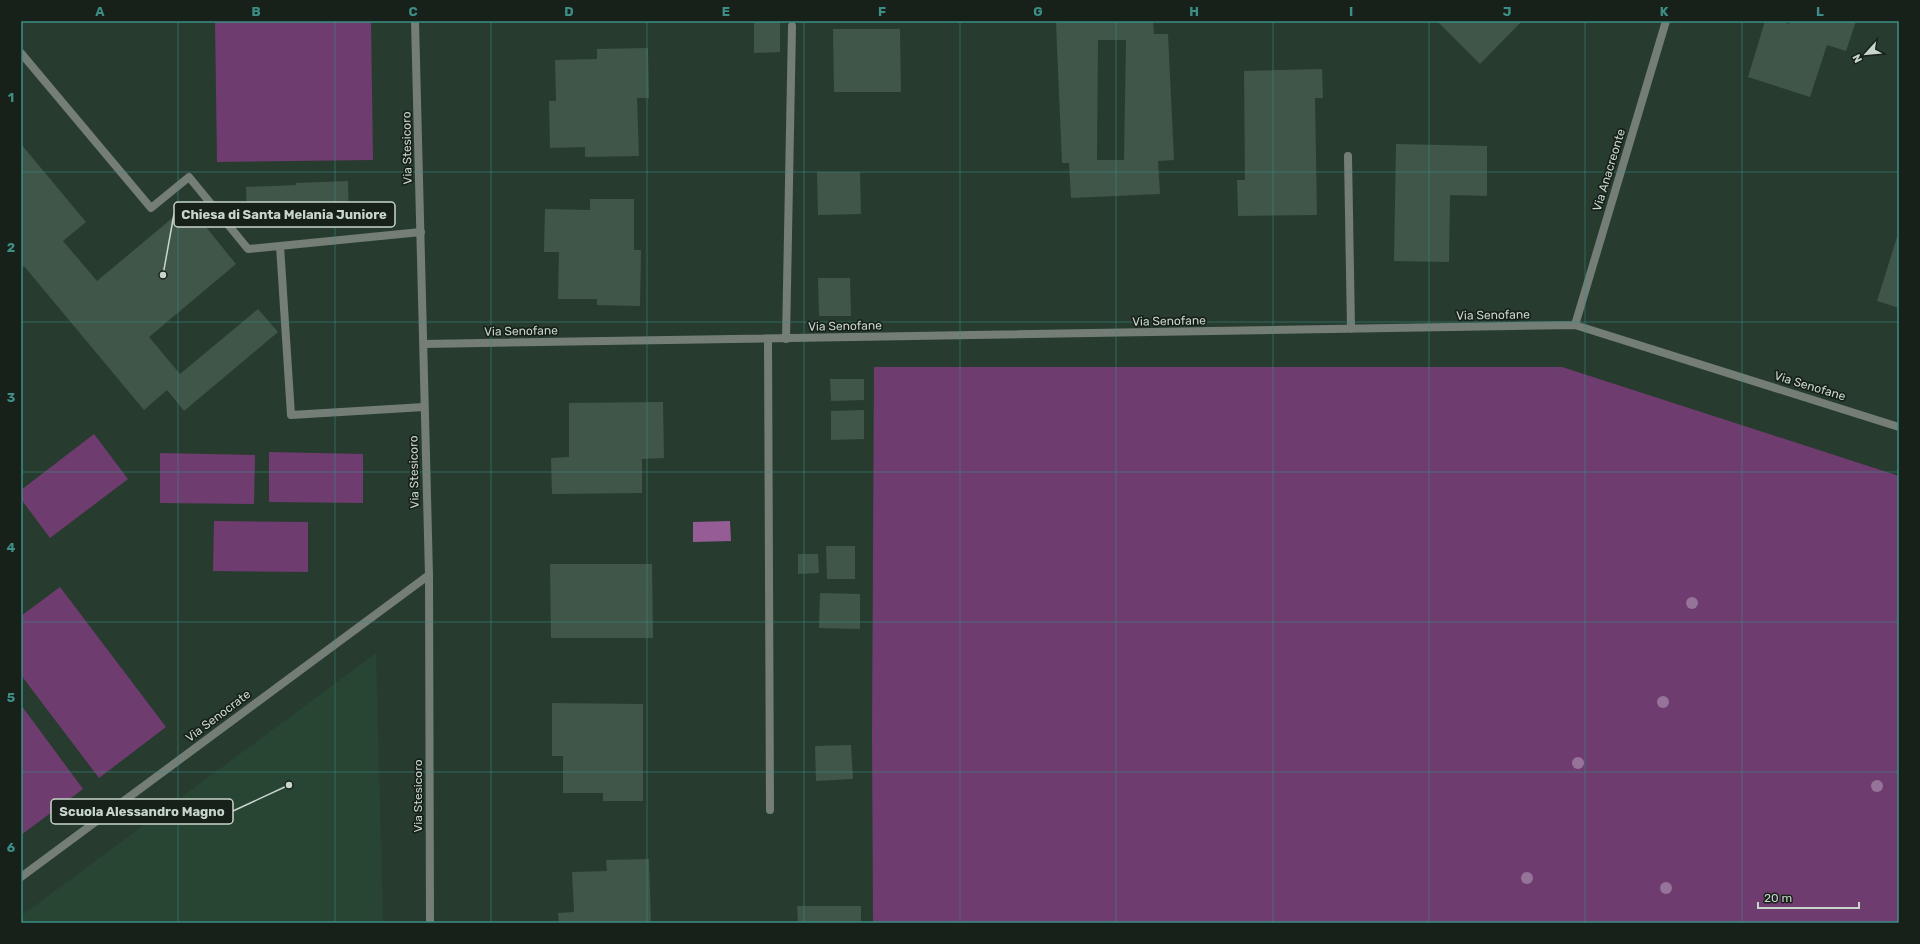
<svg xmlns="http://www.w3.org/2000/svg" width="1920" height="944" font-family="Rubik,sans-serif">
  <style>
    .built { fill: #284432 }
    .green { fill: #6f3c6f }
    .water { fill: #965c96 }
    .building { fill: #405648; fill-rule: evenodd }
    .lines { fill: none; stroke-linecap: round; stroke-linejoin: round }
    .lane { stroke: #747e77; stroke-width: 8 }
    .street { stroke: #747e77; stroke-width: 8 }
    .tree { fill: #967399 }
    .grid { fill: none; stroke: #3d8e86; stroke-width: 1; stroke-opacity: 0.55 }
    .labels { text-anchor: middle; stroke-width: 3.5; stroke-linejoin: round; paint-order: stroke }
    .street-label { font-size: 12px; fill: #c8d5cc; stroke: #17211a }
    .leader { fill: none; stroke: #c8d5cc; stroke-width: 1.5 }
    .callout-dot { fill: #c8d5cc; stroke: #17211a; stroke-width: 1.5 }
    .callout { fill: #17211a; stroke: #c8d5cc; stroke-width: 1.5 }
    .callout-label { font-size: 13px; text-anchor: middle; font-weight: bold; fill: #c8d5cc }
    .neatline { fill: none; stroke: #3d8e86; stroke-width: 1.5 }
    .grid-label { font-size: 13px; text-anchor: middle; font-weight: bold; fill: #3d8e86 }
  </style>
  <rect width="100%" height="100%" fill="#273c2f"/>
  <!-- built -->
  <path class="built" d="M 376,653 L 383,923 L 21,923 L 21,916 Z"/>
  <!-- green -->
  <path class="green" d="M 215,21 L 371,21 L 373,160 L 217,162 Z
    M 874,367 L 1562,367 L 1899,476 L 1899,923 L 873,923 L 872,735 Z
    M 94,434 L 128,479 L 50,538 L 21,499 L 21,490 Z
    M 269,452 L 363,454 L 363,503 L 269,502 Z
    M 160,453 L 255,455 L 254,504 L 160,503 Z
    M 214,521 L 308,522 L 308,572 L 213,571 Z
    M 60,587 L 166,727 L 99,778 L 21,675 L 21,616 Z
    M 21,705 L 83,789 L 21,835 Z"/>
  <!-- water -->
  <path class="water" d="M 730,521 L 731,541 L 693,542 L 693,522 Z"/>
  <!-- building -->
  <path class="building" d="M 754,21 L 780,21 L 780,52 L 754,53 Z
    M 1067,21 L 1153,21 L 1154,34 L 1168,34 L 1174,160 L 1158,161 L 1160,194 L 1071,198 L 1069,163 L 1062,163 L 1056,23 ZM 1098,40 L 1126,40 L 1124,160 L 1097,160 Z
    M 1437,21 L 1522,21 L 1480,64 Z
    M 1765,21 L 1779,21 L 1789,24 L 1790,21 L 1856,21 L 1846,51 L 1827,45 L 1810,97 L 1748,77 Z
    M 833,29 L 900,29 L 901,92 L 834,92 Z
    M 648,48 L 649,98 L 637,98 L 639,156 L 585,157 L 585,147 L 550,148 L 549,101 L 556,101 L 555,60 L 597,59 L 597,49 Z
    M 1322,69 L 1323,98 L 1315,98 L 1317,215 L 1238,216 L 1237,180 L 1245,180 L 1244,71 Z
    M 21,144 L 86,222 L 63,241 L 97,281 L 188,205 L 236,264 L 149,337 L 180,374 L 258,309 L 278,332 L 184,411 L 167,390 L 144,410 L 24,266 L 21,269 Z
    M 1396,144 L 1487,146 L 1487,196 L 1450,195 L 1449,262 L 1394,261 Z
    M 817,172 L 860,172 L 861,214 L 818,215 Z
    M 348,181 L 349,221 L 308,223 L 308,226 L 290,226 L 290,222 L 254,223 L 253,219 L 247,219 L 246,187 L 296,185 L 296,183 Z
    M 590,199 L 634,199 L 634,250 L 641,250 L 640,306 L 597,305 L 597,299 L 558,299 L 559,252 L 544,252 L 545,209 L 590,210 Z
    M 1897,237 L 1899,238 L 1899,308 L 1877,301 Z
    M 818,278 L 850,278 L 851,316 L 819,316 Z
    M 830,379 L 864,379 L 864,400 L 831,401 Z
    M 663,402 L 664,458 L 642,459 L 642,493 L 552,494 L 551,458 L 569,457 L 569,403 Z
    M 864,410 L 864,439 L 831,440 L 831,411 Z
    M 826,546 L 855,546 L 855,579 L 827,579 Z
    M 798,554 L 818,554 L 819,573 L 798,574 Z
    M 550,564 L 652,564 L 653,638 L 551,638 Z
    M 820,593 L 860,594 L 860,629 L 819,628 Z
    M 552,703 L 643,704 L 643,801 L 603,801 L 603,793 L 563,793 L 563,756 L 552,756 Z
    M 851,745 L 853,779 L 816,781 L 815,746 Z
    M 649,859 L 651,923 L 559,923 L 558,913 L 574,912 L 572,872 L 607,871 L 606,860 Z
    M 797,906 L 861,906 L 861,923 L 798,923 Z"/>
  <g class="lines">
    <!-- lane -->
    <path class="lane" d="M 21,53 L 151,208 L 189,177 L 248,249 L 421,232
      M 280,246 L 291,415 L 424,407
      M 786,339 L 792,26
      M 768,340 L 770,810"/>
    <!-- street -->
    <path class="street" d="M 415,21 L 429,575 L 430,923
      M 1348,156 L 1351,329
      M 1575,325 L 1666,21
      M 424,344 L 1575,325 L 1899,427
      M 21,877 L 429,575"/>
  </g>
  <!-- trees -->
  <g class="tree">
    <circle cx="1692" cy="603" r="6"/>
    <circle cx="1663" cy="702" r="6"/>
    <circle cx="1578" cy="763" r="6"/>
    <circle cx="1877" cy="786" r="6"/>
    <circle cx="1527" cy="878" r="6"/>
    <circle cx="1666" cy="888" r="6"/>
  </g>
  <!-- grid -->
  <path class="grid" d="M 178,21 L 178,923M 335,21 L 335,923M 491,21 L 491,923M 647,21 L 647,923M 804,21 L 804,923M 960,21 L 960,923M 1116,21 L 1116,923M 1273,21 L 1273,923M 1429,21 L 1429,923M 1585,21 L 1585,923M 1742,21 L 1742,923M 21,172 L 1899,172M 21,322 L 1899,322M 21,472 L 1899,472M 21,622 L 1899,622M 21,772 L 1899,772"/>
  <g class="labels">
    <!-- street labels -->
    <g class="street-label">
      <text transform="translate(407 148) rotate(-91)" y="4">Via Stesicoro</text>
      <text transform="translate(1609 170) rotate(-73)" y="4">Via Anacreonte</text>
      <text transform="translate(1493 315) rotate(-1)" y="4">Via Senofane</text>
      <text transform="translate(1169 321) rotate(-1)" y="4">Via Senofane</text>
      <text transform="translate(845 326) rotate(-1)" y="4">Via Senofane</text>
      <text transform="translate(521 331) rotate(-1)" y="4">Via Senofane</text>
      <text transform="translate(1810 386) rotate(17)" y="4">Via Senofane</text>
      <text transform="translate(414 472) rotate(-91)" y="4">Via Stesicoro</text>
      <text transform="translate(218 716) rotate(-37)" y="4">Via Senocrate</text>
      <text transform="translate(418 796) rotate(-90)" y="4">Via Stesicoro</text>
    </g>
  </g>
  <!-- callouts -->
  <path class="leader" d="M163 275L174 214M289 785L233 811"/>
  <g class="callout-dot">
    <circle cx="163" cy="275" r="4"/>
    <circle cx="289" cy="785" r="4"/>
  </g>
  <g class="callout">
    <rect x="174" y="202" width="221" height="25" rx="4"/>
    <rect x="51" y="799" width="182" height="25" rx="4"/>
  </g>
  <g class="callout-label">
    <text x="284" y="219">Chiesa di Santa Melania Juniore</text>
    <text x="142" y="816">Scuola Alessandro Magno</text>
  </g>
  <!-- border -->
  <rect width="1920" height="944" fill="none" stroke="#17211a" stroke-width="44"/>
  <!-- north arrow -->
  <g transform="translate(1866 54) rotate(243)" stroke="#17211a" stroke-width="3" paint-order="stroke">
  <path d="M0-3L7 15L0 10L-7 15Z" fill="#c8d5cc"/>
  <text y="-6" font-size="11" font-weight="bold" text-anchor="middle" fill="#c8d5cc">N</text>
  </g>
  <!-- scale -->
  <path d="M1758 902v6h101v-6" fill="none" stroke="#c8d5cc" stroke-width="2"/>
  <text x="1764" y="902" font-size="12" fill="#c8d5cc" stroke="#17211a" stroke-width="3" paint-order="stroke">20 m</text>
  <rect x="22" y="22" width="1876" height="900" class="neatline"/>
  <g class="grid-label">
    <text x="100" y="16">A</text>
    <text x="256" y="16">B</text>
    <text x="413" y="16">C</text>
    <text x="569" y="16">D</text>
    <text x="726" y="16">E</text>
    <text x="882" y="16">F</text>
    <text x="1038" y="16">G</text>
    <text x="1194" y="16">H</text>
    <text x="1351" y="16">I</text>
    <text x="1507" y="16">J</text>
    <text x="1664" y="16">K</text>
    <text x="1820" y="16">L</text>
    <text x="11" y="102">1</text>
    <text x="11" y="252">2</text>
    <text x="11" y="402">3</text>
    <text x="11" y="552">4</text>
    <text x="11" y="702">5</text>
    <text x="11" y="852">6</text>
  </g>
</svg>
